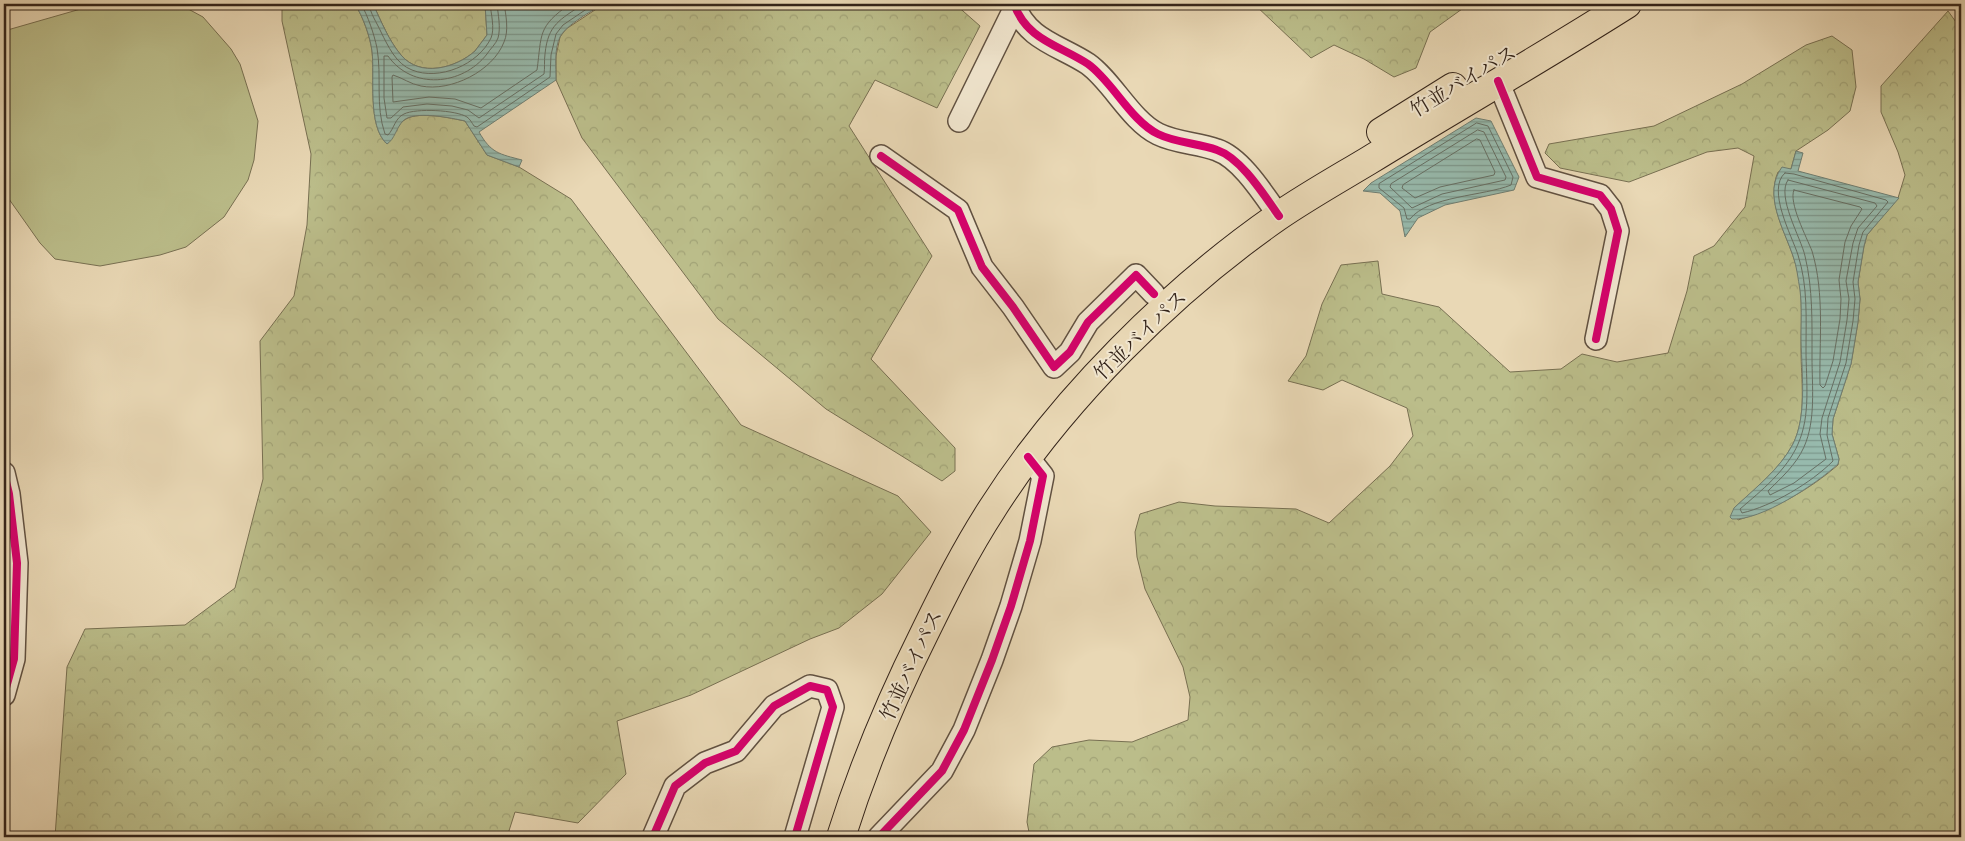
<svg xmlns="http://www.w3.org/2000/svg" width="1965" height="841" font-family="'IM FELL DW Pica','Noto Serif JP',serif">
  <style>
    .grass { fill: #bbbd8a; stroke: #787052 }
    .forest { fill: url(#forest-crowns); stroke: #787052 }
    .water { fill: url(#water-rules); stroke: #6f7e72 }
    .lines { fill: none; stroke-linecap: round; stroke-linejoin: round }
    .shore { stroke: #666f64; stroke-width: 1 }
    .minor-casing { stroke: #615141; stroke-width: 24 }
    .highway-casing { stroke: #34241a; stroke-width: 30 }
    .minor { stroke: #f1e6cf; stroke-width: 21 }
    .highway { stroke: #e9d8b5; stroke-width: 28 }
    .cycleway-casing { stroke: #f1e6cf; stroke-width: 11 }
    .cycleway { stroke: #d6006c; stroke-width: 8 }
    .labels { text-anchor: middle; stroke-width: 4; stroke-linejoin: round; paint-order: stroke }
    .street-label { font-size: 20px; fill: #34241a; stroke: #f1e6cf }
  </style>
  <defs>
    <pattern id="forest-crowns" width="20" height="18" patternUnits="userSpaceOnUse" patternTransform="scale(1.25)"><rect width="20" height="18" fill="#bbbd8a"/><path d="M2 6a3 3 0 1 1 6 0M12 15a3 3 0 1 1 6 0" fill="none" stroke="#a1a276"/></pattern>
    <pattern id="water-rules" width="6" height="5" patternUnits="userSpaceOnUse" patternTransform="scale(1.25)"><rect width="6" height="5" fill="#97baad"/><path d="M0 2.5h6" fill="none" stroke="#7c978c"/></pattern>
  </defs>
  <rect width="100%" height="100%" fill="#e9d8b5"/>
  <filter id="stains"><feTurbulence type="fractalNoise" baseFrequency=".004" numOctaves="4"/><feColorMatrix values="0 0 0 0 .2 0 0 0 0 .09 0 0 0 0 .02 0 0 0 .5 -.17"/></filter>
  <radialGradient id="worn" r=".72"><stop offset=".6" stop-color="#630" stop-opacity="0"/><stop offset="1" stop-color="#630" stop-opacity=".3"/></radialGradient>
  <!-- grass -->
  <path class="grass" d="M 98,4 L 179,4 L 203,17 L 231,49 L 240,64 L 258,121 L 254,160 L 248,180 L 224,217 L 186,247 L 160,255 L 100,266 L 55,259 L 40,243 L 4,192 L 4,31 Z"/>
  <!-- forest -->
  <path class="forest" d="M 282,4 L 355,4 C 363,17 370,36 372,51 C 375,77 367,126 387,144 C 392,137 398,123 406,119 C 420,111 450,118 465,121 L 487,155 L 519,167 L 571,199 L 741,425 L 898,496 L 931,532 L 882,594 L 839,628 L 810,639 L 691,695 L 617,721 L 626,774 L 578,823 L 515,812 L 507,837 L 55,837 L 67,667 L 85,629 L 185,625 L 235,588 L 263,479 L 260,341 L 294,296 L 307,225 L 311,154 L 282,21 Z
    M 373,4 L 485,4 L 487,35 C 483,40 479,46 475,51 C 456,68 420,78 401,55 C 389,41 381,21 373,4 Z
    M 604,4 L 955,4 L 980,26 L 937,108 L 875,80 L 849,126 L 932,256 L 871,359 L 955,448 L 955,471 L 942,481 L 826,409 L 718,319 L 582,138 L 556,80 L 556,56 L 560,37 L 566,29 Z
    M 1254,4 L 1469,4 L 1430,32 L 1416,68 L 1394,77 L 1364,59 L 1334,45 L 1311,58 Z
    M 1948,11 L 1961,29 L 1961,837 L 1030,837 L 1027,822 L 1034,764 L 1052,747 L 1089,740 L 1132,742 L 1188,720 L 1190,697 L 1183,667 L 1145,589 L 1137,557 L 1135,532 L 1140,514 L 1179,502 L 1215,506 L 1296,509 L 1329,523 L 1390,466 L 1413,436 L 1407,408 L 1342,380 L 1323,390 L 1288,381 L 1306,356 L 1322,304 L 1341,265 L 1378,261 L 1382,294 L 1439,307 L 1510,372 L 1561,369 L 1582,354 L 1617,362 L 1668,353 L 1687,291 L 1694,256 L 1714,246 L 1745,207 L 1754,156 L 1738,148 L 1707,152 L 1629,182 L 1560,168 L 1545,153 L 1549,144 L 1654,126 L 1742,84 L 1806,45 L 1832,36 L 1852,50 L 1856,87 L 1850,111 L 1828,130 L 1796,151 L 1791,169 L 1778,172 C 1766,200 1784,229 1793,256 C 1804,285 1801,319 1801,350 C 1801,380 1807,416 1793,444 C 1780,469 1755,489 1734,508 L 1738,520 C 1775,509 1809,490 1838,465 L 1839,459 L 1832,434 L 1833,419 L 1851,364 L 1858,322 L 1860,299 L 1858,282 L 1864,246 L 1867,235 L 1898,198 L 1905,175 L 1898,152 L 1881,112 L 1881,86 Z"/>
  <!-- water -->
  <path class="water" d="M 355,4 L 373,4 C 381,21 389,41 401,55 C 420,78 456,68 475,51 C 479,46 483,40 487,35 L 485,4 L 604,4 C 593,10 566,25 560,37 C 554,49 556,67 556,80 L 479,132 C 491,153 499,154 522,160 L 519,167 L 487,155 L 465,121 C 452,118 413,110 403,121 C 396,128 395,139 387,144 C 367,126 375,77 372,51 C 370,36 363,17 355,4 Z
    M 1476,118 L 1491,121 L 1519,177 L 1514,190 L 1445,205 L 1418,218 L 1405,237 L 1400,211 L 1380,193 L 1363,191 L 1371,183 Z
    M 1796,151 L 1803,153 L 1798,171 L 1899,198 L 1867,235 L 1864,246 L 1858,282 L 1860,299 L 1858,322 L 1851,364 L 1833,419 L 1832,434 L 1839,459 L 1838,464 C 1816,484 1761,521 1732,519 L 1730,517 L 1734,508 C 1754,489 1780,469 1793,444 C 1808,414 1801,368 1801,335 C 1801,321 1802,304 1800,290 C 1798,279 1797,267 1793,256 C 1784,229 1762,194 1782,167 L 1791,169 Z"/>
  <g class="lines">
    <!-- shore -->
    <path class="shore" d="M 361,4 C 368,16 374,34 377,48 C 382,77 375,105 385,134 L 388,135 C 394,129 395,118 404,114 C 416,108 456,110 467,117 C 470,119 472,123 474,126 L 477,127 L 550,77 L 551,55 L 556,34 L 563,25 L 594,4
      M 369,4 C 370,13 377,23 381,32 C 388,46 396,64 412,70 C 439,81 478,65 491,38 C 495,29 491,13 490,4
      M 497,4 C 498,14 501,28 498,38 C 496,44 490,49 487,54 C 462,86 412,90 388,56 L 384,56 L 384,98 L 387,118 L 391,118 L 403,107 L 427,104 L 452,106 L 468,110 L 479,118 L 544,74 C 545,68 544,61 545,54 C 548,24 560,20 583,4
      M 504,4 C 506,15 509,31 504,42 C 493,71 451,92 421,86 C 410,84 403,78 393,75 L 392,77 L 393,102 L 429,97 L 455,99 L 481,108 L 537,70 C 542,34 537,27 570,4
      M 1477,123 L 1488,126 L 1513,177 L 1511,185 C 1484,196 1428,196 1410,219 L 1407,219 L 1404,208 L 1379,188 L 1379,184 Z
      M 1478,130 L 1484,132 L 1506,177 L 1505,180 L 1442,194 L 1412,208 L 1390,187 L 1391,184 Z
      M 1477,139 L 1480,140 L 1495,172 L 1494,175 L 1440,187 L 1415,198 L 1402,188 L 1403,185 Z
      M 1785,173 L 1794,174 L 1886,200 L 1888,202 L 1863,232 L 1859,245 L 1853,282 L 1855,299 L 1853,321 L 1846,363 L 1828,418 L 1827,435 L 1833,461 C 1811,483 1772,506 1742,513 L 1740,509 C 1761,491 1787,470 1798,444 C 1811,415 1806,381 1806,350 C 1806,318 1808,286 1798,255 C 1792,236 1766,189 1785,173 Z
      M 1788,180 L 1875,203 L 1877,206 L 1858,228 L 1853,243 L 1846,281 L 1849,299 L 1847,320 L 1840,362 L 1822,418 L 1820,434 L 1826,459 L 1794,483 L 1770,495 L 1768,491 C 1781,478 1796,465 1804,447 C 1816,420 1812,387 1812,357 C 1812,323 1813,289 1805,256 C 1801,238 1776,196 1788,180 Z
      M 1794,190 L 1860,207 L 1862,209 L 1851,226 L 1845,242 L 1839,280 L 1841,299 L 1840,319 L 1833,361 L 1825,386 L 1823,388 L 1820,385 C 1819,342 1825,294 1812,251 C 1807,238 1788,202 1794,190 Z"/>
    <!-- minor casing -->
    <g class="minor-casing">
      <path id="minor" d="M 1014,4 C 1027,40 1059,45 1088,64 C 1112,81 1131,121 1158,134 C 1176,143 1198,143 1217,150 C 1241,158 1264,195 1279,216
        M 1498,81 L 1537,177 L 1600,195 L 1611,209 L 1618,231 L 1596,339
        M 959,121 L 1015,7
        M 881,156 L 958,210 L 982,267 L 1013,307 L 1054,367 L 1070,352 L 1088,322 L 1136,275 L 1154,294
        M 4,473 L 9,494 L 17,563 L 14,659 L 4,695
        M 653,837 L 675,786 L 705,763 L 736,751 L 774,706 L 810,686 L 827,690 L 833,707 L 795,837
        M 879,837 L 942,771 L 964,730 L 992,660 L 1011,606 L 1030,541 L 1043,476 L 1028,457"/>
    </g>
    <!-- highway casing -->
    <g class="highway-casing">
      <path id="highway" d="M 1381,132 L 1453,87
        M 841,837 C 863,767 891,700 924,634 C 945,591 966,549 992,509 C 1061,400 1172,290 1277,217 C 1306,197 1338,179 1368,161 C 1454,108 1542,58 1627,4"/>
    </g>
    <!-- minor -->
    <use href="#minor" class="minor"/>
    <!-- highway -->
    <use href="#highway" class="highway"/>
    <!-- cycleway casing -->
    <g class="cycleway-casing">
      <path id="cycleway" d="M 1014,4 C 1027,40 1059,45 1088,64 C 1112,81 1131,121 1158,134 C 1176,143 1198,143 1217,150 C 1241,158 1264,195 1279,216
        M 1498,81 L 1537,177 L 1600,195 L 1611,209 L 1618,231 L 1596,339
        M 881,156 L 958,210 L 982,267 L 1013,307 L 1054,367 L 1070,352 L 1088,322 L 1136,275 L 1154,294
        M 4,473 L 9,494 L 17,563 L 14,659 L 4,695
        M 653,837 L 675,786 L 705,763 L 736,751 L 774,706 L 810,686 L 827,690 L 833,707 L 795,837
        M 879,837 L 942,771 L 964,730 L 992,660 L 1011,606 L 1030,541 L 1043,476 L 1028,457"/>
    </g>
    <!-- cycleway -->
    <use href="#cycleway" class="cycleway"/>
  </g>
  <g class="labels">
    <!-- street labels -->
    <g class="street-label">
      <text transform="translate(1463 81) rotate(-31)" y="7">竹並バイパス</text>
      <text transform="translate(1140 335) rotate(-44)" y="7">竹並バイパス</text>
      <text transform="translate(911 665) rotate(-65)" y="7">竹並バイパス</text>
    </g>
  </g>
  <!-- margin -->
  <rect width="1965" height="841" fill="none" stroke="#e9d8b5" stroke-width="20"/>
  <rect x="5" y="5" width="1955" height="831" fill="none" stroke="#34241a" stroke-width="2.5"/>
  <rect x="10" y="10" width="1945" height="821" fill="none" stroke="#34241a"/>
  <rect width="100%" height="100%" filter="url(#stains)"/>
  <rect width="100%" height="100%" fill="url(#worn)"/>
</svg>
